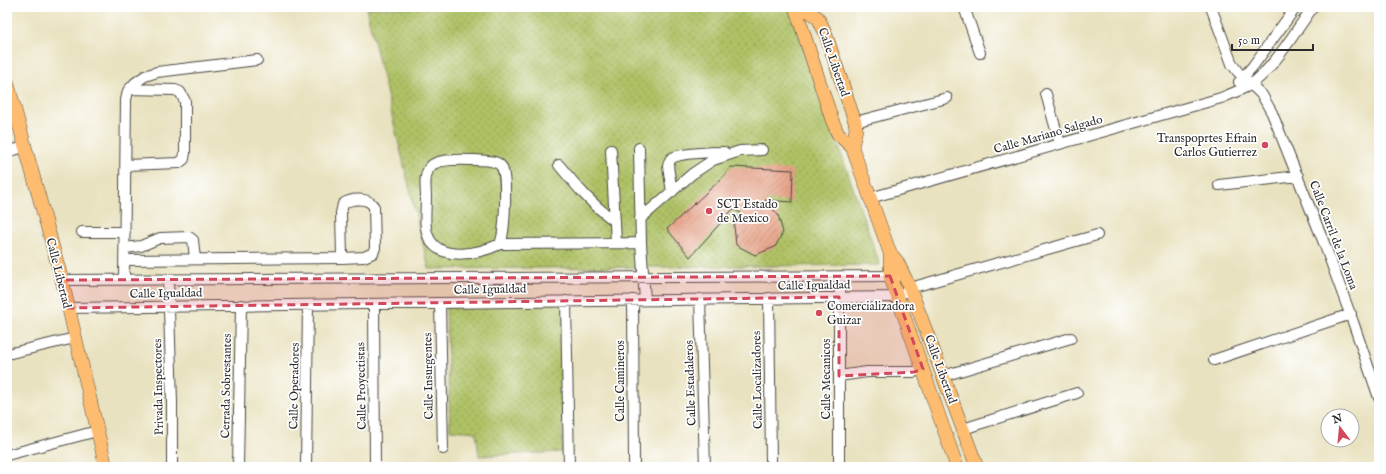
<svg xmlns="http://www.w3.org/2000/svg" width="1386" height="474" font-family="'IM FELL English',serif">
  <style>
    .park { fill: url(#park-dots); stroke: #6c7648 }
    .building { fill: url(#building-hatch) }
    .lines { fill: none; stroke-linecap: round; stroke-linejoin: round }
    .minor-casing { stroke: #484641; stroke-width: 12 }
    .major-casing { stroke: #484641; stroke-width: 14 }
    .minor { stroke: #fff; stroke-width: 10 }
    .major { stroke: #febc70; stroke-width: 13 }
    .marked { fill: #d1495b; fill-opacity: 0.2; stroke: #d1495b; stroke-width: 3; stroke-dasharray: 8 5; stroke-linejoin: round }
    .poi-dot { fill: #d1495b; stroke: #fff; stroke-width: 1.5 }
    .labels { text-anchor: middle; stroke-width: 3.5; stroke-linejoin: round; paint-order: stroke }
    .street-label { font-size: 12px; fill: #2b2b2b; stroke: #fff }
    .poi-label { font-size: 12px; fill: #2b2b2b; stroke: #fff; text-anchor: start }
  </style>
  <defs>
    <pattern id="park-dots" width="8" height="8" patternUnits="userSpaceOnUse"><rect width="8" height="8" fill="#aec165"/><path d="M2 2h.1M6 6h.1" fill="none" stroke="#8e9d53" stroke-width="1.8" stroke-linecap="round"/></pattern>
    <pattern id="building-hatch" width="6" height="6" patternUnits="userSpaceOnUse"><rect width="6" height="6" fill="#e8a388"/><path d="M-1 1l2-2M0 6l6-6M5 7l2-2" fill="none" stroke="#bc856f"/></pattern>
  </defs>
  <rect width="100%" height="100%" fill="#fff"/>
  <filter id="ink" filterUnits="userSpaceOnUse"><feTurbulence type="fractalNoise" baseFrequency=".025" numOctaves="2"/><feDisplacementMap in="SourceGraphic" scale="8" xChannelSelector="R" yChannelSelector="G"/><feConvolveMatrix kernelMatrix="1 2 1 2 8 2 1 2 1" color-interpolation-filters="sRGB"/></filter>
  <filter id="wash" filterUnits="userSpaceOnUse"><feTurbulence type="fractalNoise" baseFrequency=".012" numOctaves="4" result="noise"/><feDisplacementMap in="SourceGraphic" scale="16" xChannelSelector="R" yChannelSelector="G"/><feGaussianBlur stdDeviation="0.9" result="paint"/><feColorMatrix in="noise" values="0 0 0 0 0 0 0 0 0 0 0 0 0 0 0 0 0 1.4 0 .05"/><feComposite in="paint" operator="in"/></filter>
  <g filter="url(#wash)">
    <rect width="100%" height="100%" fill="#e9e2c0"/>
    <!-- park -->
    <path class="park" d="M 465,7 L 789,7 L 833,130 L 880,265 L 429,269 L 366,8 Z
      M 564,301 L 562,452 L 479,456 L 476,432 L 450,430 L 446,303 Z"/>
    <g id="blocks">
      <!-- building -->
      <path class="building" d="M 731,167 L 793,170 L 792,202 L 765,200 L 778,215 L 783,232 L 775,247 L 755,255 L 736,245 L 734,226 L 741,213 L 733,209 L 690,257 L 667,229 L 721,179 Z"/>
    </g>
  </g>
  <g filter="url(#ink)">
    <use href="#blocks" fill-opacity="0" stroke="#484641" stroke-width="1"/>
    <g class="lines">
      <!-- minor casing -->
      <g class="minor-casing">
        <path id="minor" d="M 964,7 L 980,53
          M 1211,7 L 1232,64 L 1238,72 L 1262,95 L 1272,113 L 1324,243 L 1353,322 L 1379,398
          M 1239,82 L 1253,66 L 1296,7
          M 1046,94 L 1060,144
          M 855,122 L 947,98
          M 639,148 L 641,243 L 645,300
          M 611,150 L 616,242
          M 7,152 L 24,147
          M 126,165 L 179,163 L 184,159 L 185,152 L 185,101 L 180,92 L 175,90 L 129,89
          M 559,165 C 577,187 591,204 615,221
          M 1219,185 L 1298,176
          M 672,192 L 668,166 C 669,163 669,160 672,158 C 680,153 714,152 724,152
          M 870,198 L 1221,98 C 1231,94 1241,90 1250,85 C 1272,71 1297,29 1313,7
          M 640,219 L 692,174 L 713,160 L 740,151 L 762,150
          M 82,232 L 125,232
          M 500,244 C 505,233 508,175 501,166 C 495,159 484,161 475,160 C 465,160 439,158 431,166 C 423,174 426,188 426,198 C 426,212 423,228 430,240 C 443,262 481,253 500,244 L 641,243
          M 125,248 L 141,246 L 160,238 L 189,237 L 193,240 L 195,259
          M 125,260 L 342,258 L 364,257 L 373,253 L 375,248 L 374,207 C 369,197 351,198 343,204 L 341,213 L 342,258
          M 124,279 L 126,100 L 128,91 L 135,83 L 145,76 L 157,72 L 257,60
          M 168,279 L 172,402 L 172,467
          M 62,280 L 897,276
          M 769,298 L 771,462
          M 700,299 L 705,467
          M 633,300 L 634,462
          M 566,301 L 569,467
          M 440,303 L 443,449
          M 374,304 L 375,467
          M 68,308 L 897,297 L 910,288 L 1097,235
          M 7,354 L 75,338
          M 1214,360 L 1351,314
          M 839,376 L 867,372 L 914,372 L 923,369
          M 943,376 L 1071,338
          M 963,429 L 1077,393
          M 7,455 L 97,431
          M 839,460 L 839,297 L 843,277
          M 238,467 L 241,305
          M 306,467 L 308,305"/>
      </g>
      <!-- major casing -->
      <g class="major-casing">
        <path id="major" d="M 795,7 L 832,120 L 838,134 L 852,147 L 890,253 L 897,261 L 910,288 L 977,467
          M 803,7 L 818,18 L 825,32 L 855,122 L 856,129 L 852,147
          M 7,81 L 62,280 L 106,467
          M 890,253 L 890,276 L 957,467"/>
      </g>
      <!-- minor -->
      <use href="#minor" class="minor"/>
      <!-- major -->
      <use href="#major" class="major"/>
    </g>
  </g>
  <!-- marked area -->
  <path class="marked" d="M 890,276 L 923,369 L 914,372 L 839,376 L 839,297 L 68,308 L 62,280 Z"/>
  <!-- markers -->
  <g class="poi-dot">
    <circle cx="1265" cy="145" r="4"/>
    <circle cx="709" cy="211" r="4"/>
    <circle cx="819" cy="313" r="4"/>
  </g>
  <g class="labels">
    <!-- street labels -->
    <g class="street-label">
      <text transform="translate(834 62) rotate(71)" y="4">Calle Libertad</text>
      <text transform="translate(1048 134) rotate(-16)" y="4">Calle Mariano Salgado</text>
      <text transform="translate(1334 235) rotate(69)" y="4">Calle Carril de la Loma</text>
      <text transform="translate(59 273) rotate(76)" y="4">Calle Libertad</text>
      <text transform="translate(814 285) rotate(-1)" y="4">Calle Igualdad</text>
      <text transform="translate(490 289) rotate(-1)" y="4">Calle Igualdad</text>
      <text transform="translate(166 293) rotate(-1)" y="4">Calle Igualdad</text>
      <text transform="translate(941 369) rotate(70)" y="4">Calle Libertad</text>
      <text transform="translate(428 376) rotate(-91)" y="4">Calle Insurgentes</text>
      <text transform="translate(826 379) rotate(-90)" y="4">Calle Mecanicos</text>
      <text transform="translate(757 380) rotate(-91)" y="4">Calle Localizadores</text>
      <text transform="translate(620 381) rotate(-90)" y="4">Calle Camineros</text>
      <text transform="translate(690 383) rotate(-92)" y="4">Calle Estadaleros</text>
      <text transform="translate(226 386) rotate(-89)" y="4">Cerrada Sobrestantes</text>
      <text transform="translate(294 386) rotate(-89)" y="4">Calle Operadores</text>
      <text transform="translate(361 386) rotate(-91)" y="4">Calle Proyectistas</text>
      <text transform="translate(158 387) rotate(-91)" y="4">Privada Inspectores</text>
    </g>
    <!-- poi labels -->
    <g class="poi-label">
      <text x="1257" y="142" text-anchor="end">Transpoprtes Efrain<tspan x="1257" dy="14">Carlos Gutierrez</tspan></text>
      <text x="717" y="208">SCT Estado<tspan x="717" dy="14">de Mexico</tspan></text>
      <text x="827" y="310">Comercializadora<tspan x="827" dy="14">Guizar</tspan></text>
    </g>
  </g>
  <!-- margin -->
  <rect width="1386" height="474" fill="none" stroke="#fff" stroke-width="24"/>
  <!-- north arrow -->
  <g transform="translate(1340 428) rotate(344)"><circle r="19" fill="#ffffff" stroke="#aaaaaa"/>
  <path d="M0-3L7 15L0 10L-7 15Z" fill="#d1495b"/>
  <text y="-6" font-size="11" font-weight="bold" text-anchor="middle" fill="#2b2b2b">N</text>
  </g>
  <!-- scale -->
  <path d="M1232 44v6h81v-6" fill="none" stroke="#2b2b2b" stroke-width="2"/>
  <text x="1238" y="44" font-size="12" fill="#2b2b2b" stroke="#ffffff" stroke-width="3" paint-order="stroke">50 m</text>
</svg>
